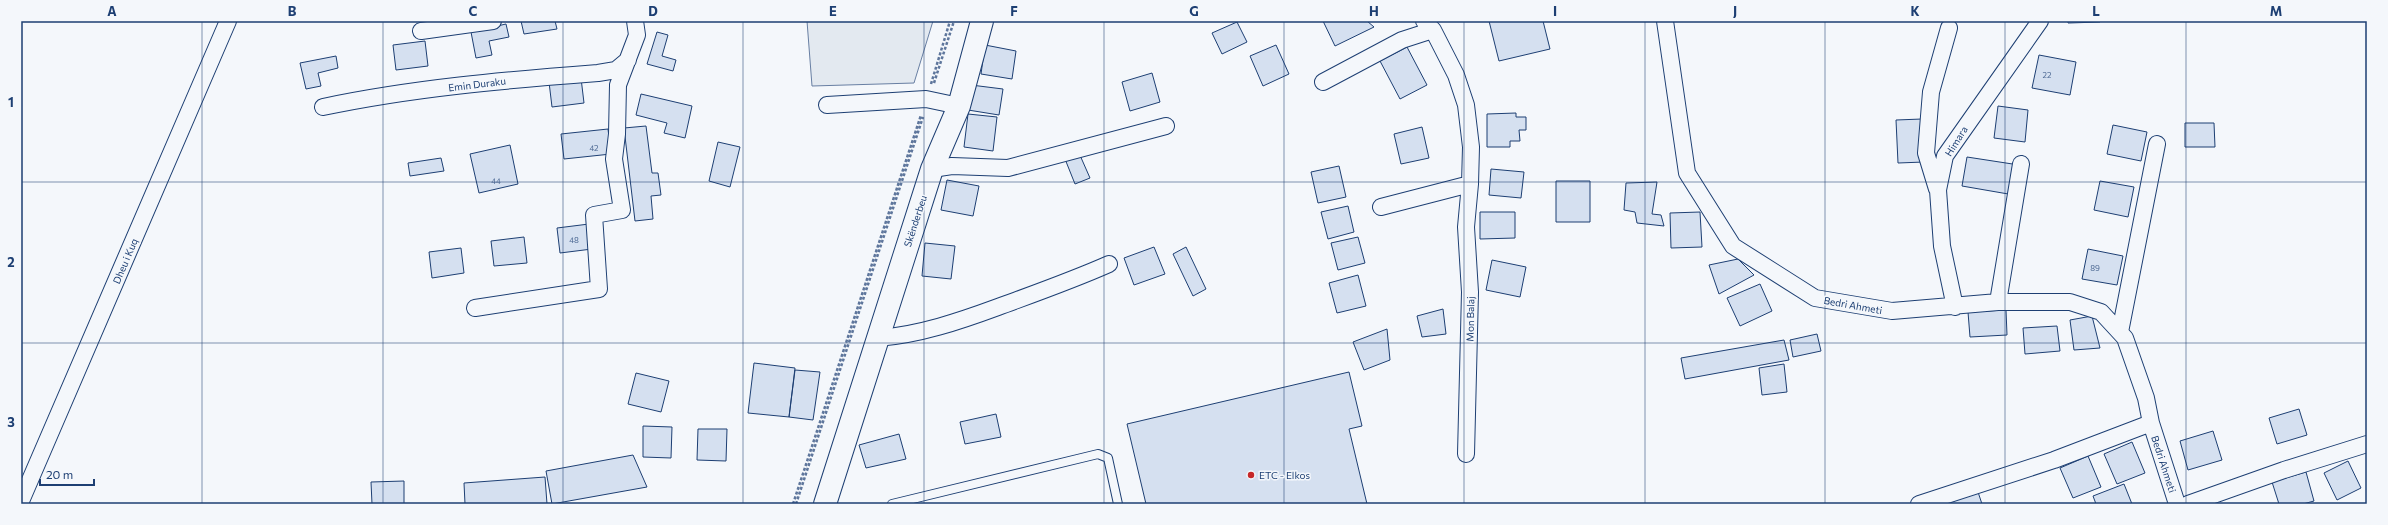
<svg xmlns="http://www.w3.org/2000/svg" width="2388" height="525" font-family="Commissioner,sans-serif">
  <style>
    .green { fill: #e3e9f0; stroke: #687fa3 }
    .building { fill: #d5e0f0; stroke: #1d3f73 }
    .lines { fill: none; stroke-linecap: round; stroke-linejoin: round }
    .lane-casing { stroke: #1d3f73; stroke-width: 10 }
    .street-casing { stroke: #1d3f73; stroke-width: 18 }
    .secondary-casing { stroke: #1d3f73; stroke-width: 24 }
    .path { stroke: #5e769c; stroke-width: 2.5; stroke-dasharray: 3 2; stroke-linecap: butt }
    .lane { stroke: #f4f7fb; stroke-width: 8 }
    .street { stroke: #f4f7fb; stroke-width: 16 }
    .secondary { stroke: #f4f7fb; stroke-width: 22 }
    .grid { fill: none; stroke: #1d3f73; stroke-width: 1; stroke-opacity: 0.55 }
    .poi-dot { fill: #c62828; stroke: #f4f7fb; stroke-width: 1.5 }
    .labels { text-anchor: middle; stroke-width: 3; stroke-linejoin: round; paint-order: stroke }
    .number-label { font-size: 8px; fill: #4b6792 }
    .street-label { font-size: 10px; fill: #1d3f73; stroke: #f4f7fb }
    .poi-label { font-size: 10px; fill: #1d3f73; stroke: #f4f7fb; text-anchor: start }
    .neatline { fill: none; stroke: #1d3f73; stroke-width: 1.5 }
    .grid-label { font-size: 13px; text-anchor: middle; font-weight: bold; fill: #1d3f73 }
  </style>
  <rect width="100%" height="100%" fill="#f4f7fb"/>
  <!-- green -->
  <path class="green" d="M 807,21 L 933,21 L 914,83 L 812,86 Z"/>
  <!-- building -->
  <path class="building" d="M 521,21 L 555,21 L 557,29 L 524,34 Z
    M 1323,21 L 1367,21 L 1374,27 L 1335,46 Z
    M 1489,21 L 1543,21 L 1550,49 L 1499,61 Z
    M 2068,21 L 2100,21 L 2100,22 L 2068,23 Z
    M 1237,22 L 1247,42 L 1222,54 L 1212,33 Z
    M 506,24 L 509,37 L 489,41 L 492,55 L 476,58 L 471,32 Z
    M 657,32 L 668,35 L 662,56 L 676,60 L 673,71 L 647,64 Z
    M 425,41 L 428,66 L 396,70 L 393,45 Z
    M 985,45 L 1016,51 L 1012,79 L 981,74 Z
    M 1276,45 L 1289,74 L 1263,86 L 1250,56 Z
    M 1407,47 L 1427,85 L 1400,99 L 1380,61 Z
    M 2039,55 L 2076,62 L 2070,95 L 2032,88 Z
    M 336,56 L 338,68 L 318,73 L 321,86 L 306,89 L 300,63 Z
    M 1152,73 L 1160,102 L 1130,111 L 1122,82 Z
    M 581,78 L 584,103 L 552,107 L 549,82 Z
    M 971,85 L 1003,89 L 999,115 L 968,110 Z
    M 641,94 L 692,106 L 685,138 L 664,133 L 667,123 L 636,115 Z
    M 1998,106 L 2028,110 L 2025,142 L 1994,138 Z
    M 1516,113 L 1516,117 L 1526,117 L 1526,130 L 1519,130 L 1520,141 L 1510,141 L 1510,147 L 1487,147 L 1487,114 Z
    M 968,114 L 997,117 L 993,151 L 964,147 Z
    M 1922,119 L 1924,162 L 1898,163 L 1896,120 Z
    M 2185,123 L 2214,123 L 2215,147 L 2185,147 Z
    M 2113,125 L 2147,132 L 2141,161 L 2107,154 Z
    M 646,126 L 652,173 L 658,173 L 661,195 L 651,196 L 653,219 L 635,221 L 624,128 Z
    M 1422,127 L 1429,158 L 1401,164 L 1394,134 Z
    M 608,129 L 611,154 L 564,159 L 561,134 Z
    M 718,142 L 740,147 L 730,187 L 709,181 Z
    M 510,145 L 518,184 L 479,193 L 470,154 Z
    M 1079,153 L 1090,178 L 1075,184 L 1065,159 Z
    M 1967,157 L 2019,165 L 2014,195 L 1962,186 Z
    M 441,158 L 444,171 L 410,176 L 408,163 Z
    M 1339,166 L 1346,197 L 1318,203 L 1311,172 Z
    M 1491,169 L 1524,172 L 1521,198 L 1489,195 Z
    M 947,180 L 979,186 L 973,216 L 941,210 Z
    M 1556,181 L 1590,181 L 1590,222 L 1556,222 Z
    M 2100,181 L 2134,187 L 2128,217 L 2094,210 Z
    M 1657,182 L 1652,214 L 1661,215 L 1664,226 L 1637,223 L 1635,212 L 1624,210 L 1626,183 Z
    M 1348,206 L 1354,232 L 1328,239 L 1321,212 Z
    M 1480,212 L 1515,212 L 1515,238 L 1480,239 Z
    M 1700,212 L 1702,247 L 1671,248 L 1670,213 Z
    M 589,224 L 592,249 L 560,253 L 557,228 Z
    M 524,237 L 527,263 L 494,266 L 491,241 Z
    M 1358,237 L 1365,263 L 1338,270 L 1331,243 Z
    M 925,243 L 955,246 L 951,279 L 922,276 Z
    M 1154,247 L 1165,274 L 1134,285 L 1124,258 Z
    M 1186,247 L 1206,289 L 1193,296 L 1173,254 Z
    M 461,248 L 464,273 L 432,278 L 429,252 Z
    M 2088,249 L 2123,256 L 2117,285 L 2082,279 Z
    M 1738,259 L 1754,275 L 1719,294 L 1709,265 Z
    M 1492,260 L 1526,267 L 1520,297 L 1486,290 Z
    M 1358,275 L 1366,306 L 1337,313 L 1329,283 Z
    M 1760,284 L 1772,311 L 1740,326 L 1727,298 Z
    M 1443,309 L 1446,334 L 1422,337 L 1417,316 Z
    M 2006,310 L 2007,335 L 1970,337 L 1968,312 Z
    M 2092,316 L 2100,348 L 2074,350 L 2070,320 Z
    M 2057,326 L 2060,351 L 2025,354 L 2023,328 Z
    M 1387,329 L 1390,360 L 1364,370 L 1353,342 Z
    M 1817,334 L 1821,351 L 1793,357 L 1790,340 Z
    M 1784,340 L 1789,360 L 1685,379 L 1681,358 Z
    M 754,363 L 795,368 L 789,417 L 748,413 Z
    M 1784,364 L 1787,392 L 1762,395 L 1759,368 Z
    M 795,370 L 820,372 L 813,420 L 789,417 Z
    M 1349,372 L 1362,426 L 1349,429 L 1367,504 L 1146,504 L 1127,424 Z
    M 636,373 L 669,381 L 661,412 L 628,404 Z
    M 2299,409 L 2307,435 L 2277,444 L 2269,418 Z
    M 996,414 L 1001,437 L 965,444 L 960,422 Z
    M 643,426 L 672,427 L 671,458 L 643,457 Z
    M 698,429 L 727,429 L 726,461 L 697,460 Z
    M 2213,431 L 2222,460 L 2188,470 L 2180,441 Z
    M 899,434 L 906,459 L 866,468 L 859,445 Z
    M 2132,442 L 2145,473 L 2117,484 L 2104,454 Z
    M 633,455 L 647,487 L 552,504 L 546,471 Z
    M 2088,456 L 2101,487 L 2073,498 L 2060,468 Z
    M 2348,461 L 2361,488 L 2337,500 L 2324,473 Z
    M 2306,472 L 2314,501 L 2303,504 L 2279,504 L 2272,482 Z
    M 545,477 L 547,504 L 465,504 L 464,483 Z
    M 404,481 L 404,504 L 372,504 L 371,482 Z
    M 2124,484 L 2132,504 L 2096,504 L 2093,496 Z
    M 1978,492 L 1982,504 L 1952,504 L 1951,500 Z"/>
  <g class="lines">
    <!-- lane casing -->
    <g class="lane-casing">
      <path id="lane" d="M 892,504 L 1098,454 L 1108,458 L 1118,504"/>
    </g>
    <!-- street casing -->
    <g class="street-casing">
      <path id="street" d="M 1424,21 L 1433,30 L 1456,75 L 1466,105 L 1471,147 L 1470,184 L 1466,227 L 1470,292 L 1466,454
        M 1665,21 L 1687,173 L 1733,246 L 1815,298 L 1892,311 L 1998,302 L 2070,302 L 2101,312 L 2125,338 L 2146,398 L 2151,423 L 2177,504
        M 421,31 L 493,21
        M 1323,82 L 1402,40 L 1433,30
        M 827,105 L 926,99 L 959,106
        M 323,107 C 413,88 506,80 598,73 L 616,70 L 628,60
        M 932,169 L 952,166 L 1008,168 L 1166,126
        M 1937,189 L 1926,153 L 1931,92 L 1949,28
        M 1381,207 L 1470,184
        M 1998,302 L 2021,164
        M 1955,307 L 1942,246 L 1938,190 L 1945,156 L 2040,21
        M 475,308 L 599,289 L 594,215 L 622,210 L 614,159 L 617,134 L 618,85 L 637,35 L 635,21
        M 2120,332 L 2157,144
        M 878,338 C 919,335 960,321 998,307 C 1036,293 1073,280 1109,264
        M 21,501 L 228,21
        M 1919,504 L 2054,460 L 2151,423
        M 2188,504 L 2284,470 L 2367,444"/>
    </g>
    <!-- secondary casing -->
    <g class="secondary-casing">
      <path id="secondary" d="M 825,504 L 932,169 L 959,106 L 982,21"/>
    </g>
    <!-- path -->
    <path class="path" d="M 934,83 L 954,21
      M 931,84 L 950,21
      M 793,504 L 921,115
      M 796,504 L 923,117"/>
    <!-- lane -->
    <use href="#lane" class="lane"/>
    <!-- street -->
    <use href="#street" class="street"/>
    <!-- secondary -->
    <use href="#secondary" class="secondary"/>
  </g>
  <!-- grid -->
  <path class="grid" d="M 202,21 L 202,504M 383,21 L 383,504M 563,21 L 563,504M 743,21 L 743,504M 924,21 L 924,504M 1104,21 L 1104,504M 1284,21 L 1284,504M 1464,21 L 1464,504M 1645,21 L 1645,504M 1825,21 L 1825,504M 2005,21 L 2005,504M 2186,21 L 2186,504M 21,182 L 2367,182M 21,343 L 2367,343"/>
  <!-- markers -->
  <circle class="poi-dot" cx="1251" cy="475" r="4"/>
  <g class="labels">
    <!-- number labels -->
    <g class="number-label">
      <text x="2047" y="78">22</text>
      <text x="594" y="151">42</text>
      <text x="496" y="184">44</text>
      <text x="574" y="243">48</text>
      <text x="2095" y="271">89</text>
    </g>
    <!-- street labels -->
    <g class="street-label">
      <text transform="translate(477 84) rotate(-7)" y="4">Emin Duraku</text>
      <text transform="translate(1956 141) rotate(-58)" y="4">Himara</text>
      <text transform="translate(915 221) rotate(-72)" y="4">Skënderbeu</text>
      <text transform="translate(125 261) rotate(-67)" y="4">Dheu i Kuq</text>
      <text transform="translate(1853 305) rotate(10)" y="4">Bedri Ahmeti</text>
      <text transform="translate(1470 319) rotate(-89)" y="4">Mon Balaj</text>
      <text transform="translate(2164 464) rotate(72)" y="4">Bedri Ahmeti</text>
    </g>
    <!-- poi labels -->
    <g class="poi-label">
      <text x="1259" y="479">ETC - Elkos</text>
    </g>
  </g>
  <!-- border -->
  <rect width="2388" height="525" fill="none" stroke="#f4f7fb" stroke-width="44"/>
  <!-- scale -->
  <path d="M40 479v6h54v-6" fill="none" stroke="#1d3f73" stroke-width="2"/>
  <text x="46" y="479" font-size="12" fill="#1d3f73" stroke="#f4f7fb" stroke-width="3" paint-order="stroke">20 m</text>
  <rect x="22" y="22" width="2344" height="481" class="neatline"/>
  <g class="grid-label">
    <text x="112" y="16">A</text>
    <text x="292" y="16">B</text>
    <text x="473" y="16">C</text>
    <text x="653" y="16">D</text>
    <text x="833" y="16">E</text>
    <text x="1014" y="16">F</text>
    <text x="1194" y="16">G</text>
    <text x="1374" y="16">H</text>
    <text x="1555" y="16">I</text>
    <text x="1735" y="16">J</text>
    <text x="1915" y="16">K</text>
    <text x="2096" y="16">L</text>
    <text x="2276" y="16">M</text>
    <text x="11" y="107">1</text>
    <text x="11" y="267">2</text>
    <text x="11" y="427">3</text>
  </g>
</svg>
